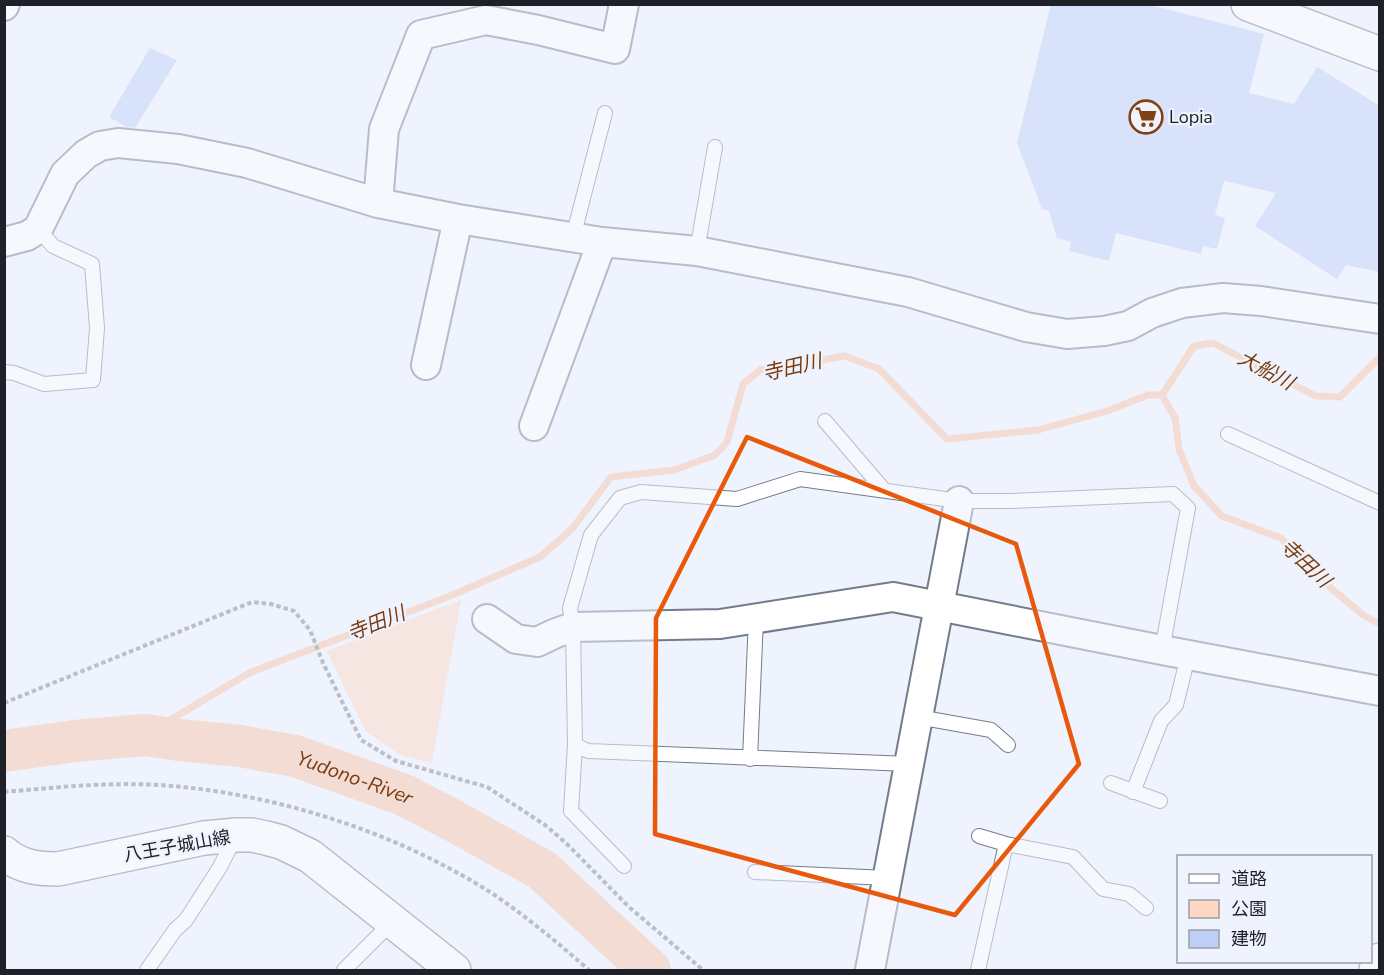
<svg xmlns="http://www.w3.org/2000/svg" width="1384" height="975" font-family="'Nunito Sans','Noto Sans JP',sans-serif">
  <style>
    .green { fill: #fed7c2 }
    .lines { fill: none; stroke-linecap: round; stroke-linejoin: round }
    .stream { stroke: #f8c1a3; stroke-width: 7 }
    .river { stroke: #f8c1a3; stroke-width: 42 }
    .building { fill: #bdcef7 }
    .lane-casing { stroke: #747b8a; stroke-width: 16 }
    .street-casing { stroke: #747b8a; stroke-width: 32 }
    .secondary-casing { stroke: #747b8a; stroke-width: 36 }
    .path { stroke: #7c8088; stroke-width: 4; stroke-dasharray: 4.5 3; stroke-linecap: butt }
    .lane { stroke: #fff; stroke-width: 14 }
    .street { stroke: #fff; stroke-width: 28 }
    .secondary { stroke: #fff; stroke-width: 33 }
    .marked { fill: none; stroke: #e8590c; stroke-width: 4.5; stroke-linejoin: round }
    .labels { text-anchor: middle; stroke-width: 4.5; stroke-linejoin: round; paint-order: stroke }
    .poi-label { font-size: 18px; fill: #1e2127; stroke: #eef3fd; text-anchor: start }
    .street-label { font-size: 18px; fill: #1e2127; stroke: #eef3fd }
    .water-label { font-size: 20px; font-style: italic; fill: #7c3b0e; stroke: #eef3fd }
  </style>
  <rect width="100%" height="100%" fill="#eef3fd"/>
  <!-- green -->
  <path class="green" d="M 461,600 L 432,763 L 399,754 L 366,732 L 327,651 Z"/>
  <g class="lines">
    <!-- stream -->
    <path class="stream" d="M 1162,395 L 1194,346 L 1213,343 L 1316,396 L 1340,397 L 1380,357
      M 145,735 L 249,673 L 450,596 L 540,557 L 572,529 L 611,477 L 674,470 L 715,455 L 727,442 L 743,384 L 760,370 L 845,356 L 879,369 L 947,439 L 1038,430 L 1107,411 L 1148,395 L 1162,395 L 1175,418 L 1179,449 L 1194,486 L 1222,516 L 1281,538 L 1306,567 L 1363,615 L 1380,624"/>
    <!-- river -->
    <path class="river" id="s1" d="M 4,751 L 75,741 L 145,735 L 179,740 L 240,746 L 295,756 L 404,795 L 454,821 L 542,870 L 650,970"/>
  </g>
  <!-- building -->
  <path class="building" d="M 1051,4 L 1146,4 L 1264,34 L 1249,93 L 1294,104 L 1317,67 L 1380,106 L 1380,272 L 1346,265 L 1337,279 L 1255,226 L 1276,193 L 1224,181 L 1215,215 L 1225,218 L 1217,249 L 1203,246 L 1201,254 L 1116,233 L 1109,261 L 1069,251 L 1071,242 L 1057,238 L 1049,211 L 1042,209 L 1017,143 Z
    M 150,48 L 177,60 L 135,128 L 127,127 L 109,117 Z"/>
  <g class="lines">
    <!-- lane casing -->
    <g class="lane-casing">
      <path id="lane" d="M 573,237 L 605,113
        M 697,251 L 715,147
        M 4,372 L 14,373 L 44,384 L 93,380 L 97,328 L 92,264 L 53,246 L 38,229
        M 825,421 L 884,490
        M 1228,434 L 1380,503
        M 918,717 L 991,730 L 1008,745
        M 575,745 L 571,811 L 624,866
        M 750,759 L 756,618
        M 909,764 L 588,751 L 575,745 L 573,627 L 570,608 L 591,535 L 620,498 L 641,492 L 737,499 L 800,479 L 959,501 L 1010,501 L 1173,494 L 1188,508 L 1162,650
        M 1111,783 L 1160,801
        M 1133,792 L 1161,721 L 1176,705 L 1188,656
        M 979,836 L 1006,844 L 1073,857 L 1103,889 L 1129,894 L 1146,908
        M 755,872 L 888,878
        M 147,970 L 175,930 L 186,920 L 220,867 L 235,837
        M 344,970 L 392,922
        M 978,970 L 1006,844"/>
    </g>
    <!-- street casing -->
    <g class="street-casing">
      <path id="street" d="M 4,6 L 5,4
        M 378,203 L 384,129 L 421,35 L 486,20 L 538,30 L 615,49 L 624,4
        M 4,242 L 27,236 L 38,229 L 65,174 L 86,154 L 100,146 L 118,143 L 178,149 L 247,163 L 378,203 L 458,219 L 602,242 L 697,251 L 908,292 L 1026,327 L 1067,334 L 1104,331 L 1128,326 L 1152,313 L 1182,303 L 1223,298 L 1261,301 L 1380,319
        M 426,365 L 458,219
        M 534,426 L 602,242
        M 487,619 L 516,639 L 537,642 L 556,633 L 573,627 L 720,624 L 893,597 L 1162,650 L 1380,691
        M 870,970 L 959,501"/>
    </g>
    <!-- secondary casing -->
    <g class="secondary-casing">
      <path id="secondary" d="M 1248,4 L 1380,54
        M 4,853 C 20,867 38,869 58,869 L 204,838 L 236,835 L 252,835 L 266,838 L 281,842 L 310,856 L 454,970
        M 1376,970 L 1380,960"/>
    </g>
    <!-- path -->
    <path class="path" d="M 4,703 L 252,602 L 271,604 L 294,611 L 310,630 L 323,663 L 361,740 L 396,761 L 487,787 L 545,825 L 567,844 L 629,907 L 703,970
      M 4,792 C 60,787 117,781 173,786 C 283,796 400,834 493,894 C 527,917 558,943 589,970"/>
    <!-- lane -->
    <use href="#lane" class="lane"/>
    <!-- street -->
    <use href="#street" class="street"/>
    <!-- secondary -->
    <use href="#secondary" class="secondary"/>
  </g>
  <!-- marked area -->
  <path d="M0 0H1384V975H0ZM 747,437 L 1016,544 L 1079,764 L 955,915 L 655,834 L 656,618 Z" fill="#eef3fd" fill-opacity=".55" fill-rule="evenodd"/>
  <path class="marked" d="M 747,437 L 1016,544 L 1079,764 L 955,915 L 655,834 L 656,618 Z"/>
  <!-- icons -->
  <defs>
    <g id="supermarket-ring" transform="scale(1.725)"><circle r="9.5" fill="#eef3fd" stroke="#834012" stroke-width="1.5"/><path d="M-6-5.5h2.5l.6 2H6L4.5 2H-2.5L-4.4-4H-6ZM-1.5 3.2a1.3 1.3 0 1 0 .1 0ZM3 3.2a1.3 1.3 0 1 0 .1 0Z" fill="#834012"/></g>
  </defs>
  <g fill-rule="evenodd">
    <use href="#supermarket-ring" x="1146" y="117"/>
  </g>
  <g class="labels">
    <!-- poi labels -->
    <g class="poi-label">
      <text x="1169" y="123">Lopia</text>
    </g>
    <!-- street labels -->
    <g class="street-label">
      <text transform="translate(177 846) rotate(-10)" y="6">八王子城山線</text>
    </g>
    <!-- water labels -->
    <g class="water-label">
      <text transform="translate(792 367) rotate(-13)" y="7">寺田川</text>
      <text transform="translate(1266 370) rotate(28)" y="7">大船川</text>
      <text transform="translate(1306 563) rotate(43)" y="7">寺田川</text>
      <text transform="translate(376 623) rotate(-22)" y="7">寺田川</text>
      <text dy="7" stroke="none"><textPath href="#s1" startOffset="357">Yudono-River</textPath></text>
    </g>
  </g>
  <!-- border -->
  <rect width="1384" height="975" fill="none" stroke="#1e2127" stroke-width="12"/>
  <!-- legend -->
  <rect x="1177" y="855" width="195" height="108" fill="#eef3fd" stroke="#9b9fa7" stroke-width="1.5"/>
  <rect x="1189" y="874" width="30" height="9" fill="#ffffff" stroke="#9b9fa7" stroke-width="1.5"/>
  <text x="1231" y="885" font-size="18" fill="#1e2127">道路</text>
  <rect x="1189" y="900" width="30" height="18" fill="#fed7c2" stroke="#9b9fa7" stroke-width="1.5"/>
  <text x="1231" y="915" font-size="18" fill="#1e2127">公園</text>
  <rect x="1189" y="930" width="30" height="18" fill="#bdcef7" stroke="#9b9fa7" stroke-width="1.5"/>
  <text x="1231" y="945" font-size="18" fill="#1e2127">建物</text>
</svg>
